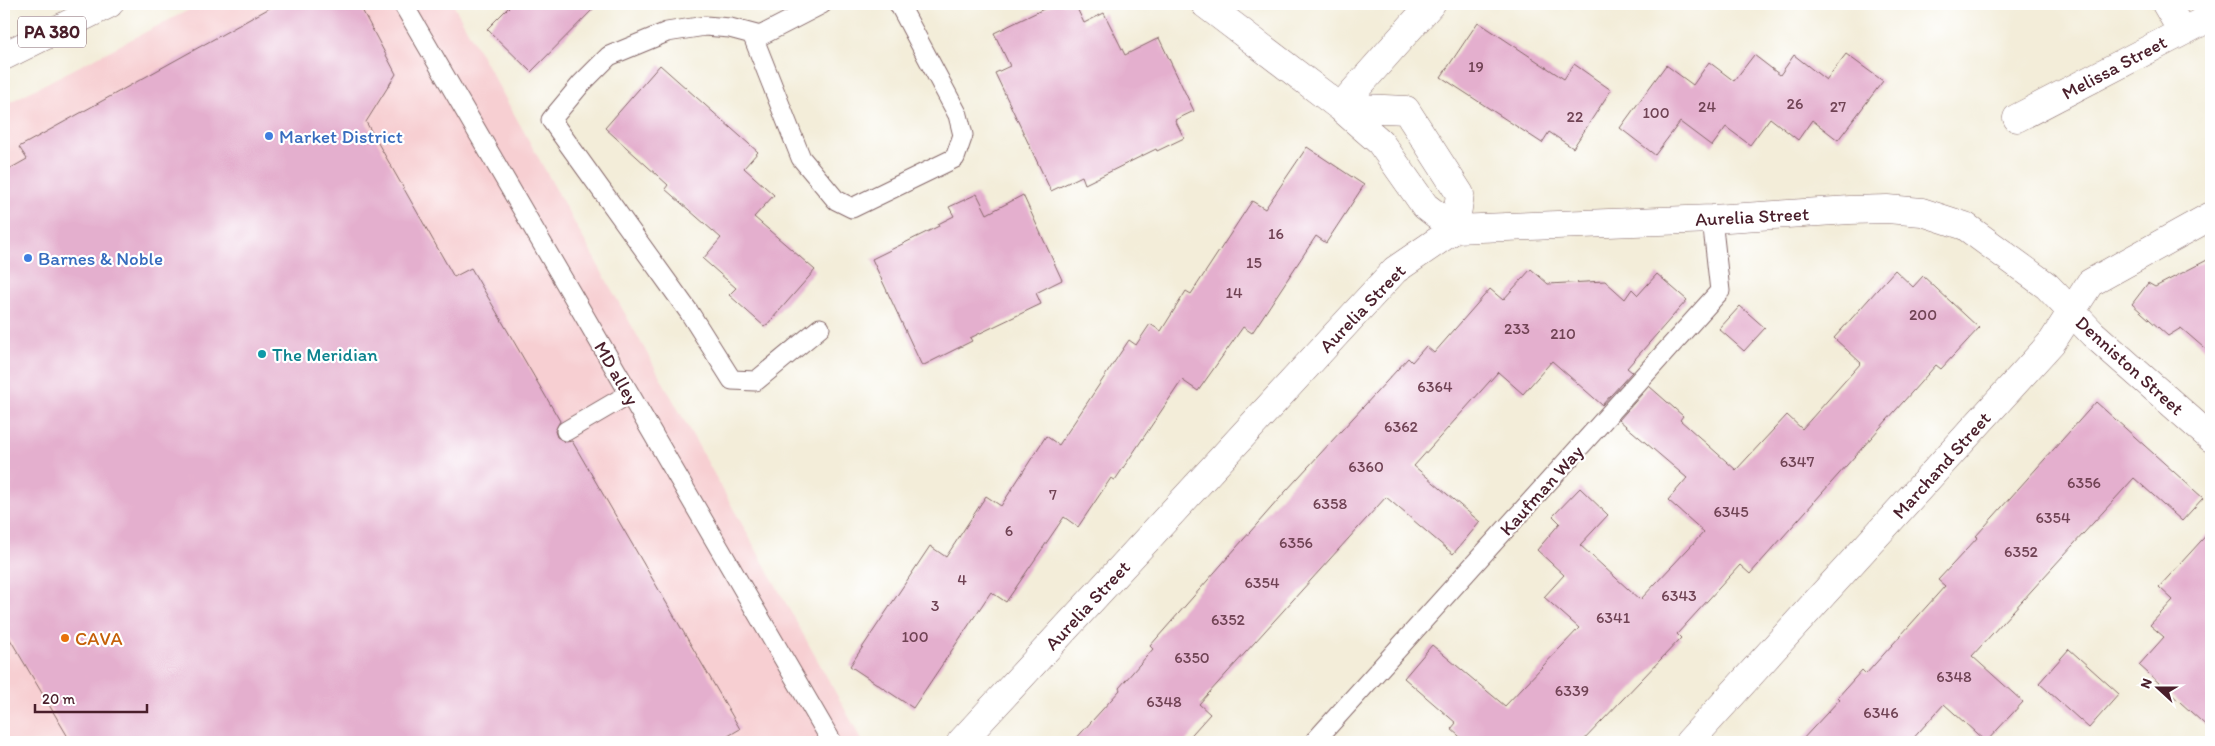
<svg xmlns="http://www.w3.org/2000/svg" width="2215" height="746" font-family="Itim,sans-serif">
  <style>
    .built { fill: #f7cfd2 }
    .building { fill: #e4afce }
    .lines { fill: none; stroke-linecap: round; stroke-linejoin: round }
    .service-casing { stroke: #856768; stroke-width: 21 }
    .minor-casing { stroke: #856768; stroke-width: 29 }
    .primary-casing { stroke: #856768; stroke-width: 29 }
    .service { stroke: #fff; stroke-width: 19 }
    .minor { stroke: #fff; stroke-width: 28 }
    .primary { stroke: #fff; stroke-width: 28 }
    .shop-dot { fill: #3f7fe0; stroke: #fff; stroke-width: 2 }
    .culture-dot { fill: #0f9aa8; stroke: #fff; stroke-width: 2 }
    .food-dot { fill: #e8710a; stroke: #fff; stroke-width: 2 }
    .labels { text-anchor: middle; stroke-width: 4.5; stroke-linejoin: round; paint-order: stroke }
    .number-label { font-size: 16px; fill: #704354 }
    .shield { fill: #fff; stroke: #80626b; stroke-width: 1 }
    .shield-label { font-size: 18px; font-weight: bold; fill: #4a1f2b }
    .street-label { font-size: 19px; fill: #4a1f2b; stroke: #fff }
    .shop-label { font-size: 19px; fill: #366cbe; stroke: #fff; text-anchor: start }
    .culture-label { font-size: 19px; fill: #0d838f; stroke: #fff; text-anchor: start }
    .food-label { font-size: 19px; fill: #c56008; stroke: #fff; text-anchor: start }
  </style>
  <rect width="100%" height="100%" fill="#fff"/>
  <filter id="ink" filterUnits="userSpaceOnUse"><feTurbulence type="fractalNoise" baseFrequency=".02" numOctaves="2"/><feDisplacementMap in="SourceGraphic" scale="10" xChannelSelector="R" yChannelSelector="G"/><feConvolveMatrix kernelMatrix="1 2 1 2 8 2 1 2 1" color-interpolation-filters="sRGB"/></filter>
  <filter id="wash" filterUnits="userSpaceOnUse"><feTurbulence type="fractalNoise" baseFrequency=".0096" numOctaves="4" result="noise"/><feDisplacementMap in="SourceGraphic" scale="20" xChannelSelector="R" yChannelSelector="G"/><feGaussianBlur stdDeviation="1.12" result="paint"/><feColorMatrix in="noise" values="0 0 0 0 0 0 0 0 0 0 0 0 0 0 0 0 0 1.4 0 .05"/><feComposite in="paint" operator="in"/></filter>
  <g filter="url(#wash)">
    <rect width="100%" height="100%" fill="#f3edd9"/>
    <!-- built -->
    <path class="built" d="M 200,4 L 453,4 L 863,742 L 4,742 L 4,105 Z"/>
    <g id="blocks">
      <!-- building -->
      <path class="building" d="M 277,4 L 359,4 L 396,74 L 366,122 L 454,277 L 471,268 L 560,421 L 555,431 L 557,437 L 566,442 L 572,441 L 740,729 L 718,742 L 71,742 L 4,629 L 4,172 L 27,159 L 19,147 Z
        M 512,4 L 598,4 L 531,72 L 487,29 Z
        M 1054,4 L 1075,4 L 1084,23 L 1104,13 L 1125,55 L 1159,38 L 1194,111 L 1175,120 L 1184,138 L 1157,151 L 1156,149 L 1085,184 L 1082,176 L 1051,191 L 995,73 L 1010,66 L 994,33 Z
        M 1478,22 L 1564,79 L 1574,64 L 1611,90 L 1573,148 L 1549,132 L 1542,143 L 1441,77 Z
        M 1846,54 L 1883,81 L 1838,140 L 1812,120 L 1798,140 L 1770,118 L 1750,145 L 1726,127 L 1712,146 L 1680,122 L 1655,155 L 1620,128 L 1666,65 L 1693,85 L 1709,62 L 1734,81 L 1754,55 L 1780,75 L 1794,55 L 1826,80 Z
        M 660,65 L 758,152 L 744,168 L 774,195 L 754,217 L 815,270 L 765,327 L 729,295 L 736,288 L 703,259 L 721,238 L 665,189 L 668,185 L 605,128 Z
        M 1307,147 L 1364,185 L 1326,243 L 1316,236 L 1252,333 L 1243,327 L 1198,391 L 1182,380 L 1115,480 L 1111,478 L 1078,527 L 1064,517 L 1006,602 L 991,592 L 913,708 L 850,666 L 930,546 L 946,557 L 986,496 L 1001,506 L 1046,436 L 1059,445 L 1129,340 L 1136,345 L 1150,324 L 1161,331 L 1186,291 L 1191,294 L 1252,201 L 1265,209 Z
        M 977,194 L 987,214 L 1023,195 L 1062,280 L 1036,293 L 1041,304 L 970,338 L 972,341 L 922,366 L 872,259 L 939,226 L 938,224 L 954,216 L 949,207 Z
        M 2211,258 L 2211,354 L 2181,328 L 2168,336 L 2132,304 L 2148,283 L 2155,287 Z
        M 1531,269 L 1548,284 L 1605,281 L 1625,299 L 1632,289 L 1638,295 L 1657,274 L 1687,300 L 1627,368 L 1632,372 L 1602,405 L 1552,361 L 1523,394 L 1498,372 L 1414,466 L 1480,522 L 1453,554 L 1386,497 L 1199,704 L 1210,714 L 1185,742 L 1073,742 L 1120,690 L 1119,688 L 1153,649 L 1150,646 L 1286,491 L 1408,358 L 1412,362 L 1426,346 L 1434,353 L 1490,289 L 1503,300 Z
        M 1895,270 L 1913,287 L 1923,276 L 1979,328 L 1941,369 L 1936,365 L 1750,574 L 1740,565 L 1677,634 L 1681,638 L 1582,742 L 1466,742 L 1451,729 L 1456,723 L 1404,678 L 1432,645 L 1505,706 L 1579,628 L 1544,597 L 1564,575 L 1537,550 L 1560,523 L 1553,516 L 1580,488 L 1608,515 L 1580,545 L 1640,600 L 1704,532 L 1668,500 L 1687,478 L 1619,420 L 1649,386 L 1683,416 L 1680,420 L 1736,470 L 1787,415 L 1802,429 L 1861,363 L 1834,338 Z
        M 1740,306 L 1765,328 L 1744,351 L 1719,329 Z
        M 2096,402 L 2203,498 L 2182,521 L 2134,478 L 1972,656 L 2023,702 L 1986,742 L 1944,704 L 1910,742 L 1800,742 L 1840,699 L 1838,697 L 1862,670 L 1866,674 L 1945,586 L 1938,580 L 1978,537 L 1976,536 Z
        M 2211,530 L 2211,730 L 2139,665 L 2164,637 L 2150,625 L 2173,600 L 2159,587 Z
        M 2069,649 L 2119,694 L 2089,728 L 2039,683 Z"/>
    </g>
  </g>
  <g filter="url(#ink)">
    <use href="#blocks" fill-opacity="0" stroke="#856768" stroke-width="1"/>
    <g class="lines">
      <!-- service casing -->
      <g class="service-casing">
        <path id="service" d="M 403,4 L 832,742
          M 752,34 L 801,158 L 836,200 L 852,208 L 955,158 L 963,135 L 958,115 L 899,4
          M 820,328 L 756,381 L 732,380 L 689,312 L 551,120 L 581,84 L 609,56 L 667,32 L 705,26 L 730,28 L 760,36 L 822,4
          M 566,431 L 629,394
          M 1314,742 L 1720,291 L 1712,219"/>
      </g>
      <!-- minor casing -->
      <g class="minor-casing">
        <path id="minor" d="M 1205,4 L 1340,107 L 1380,142 L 1425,206 L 1455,229
          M 2166,4 L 2182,31
          M 1340,107 L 1406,110 L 1460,194 L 1455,229
          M 1340,107 L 1431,4
          M 2017,118 L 2211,17
          M 961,742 L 1395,270 L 1455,229 L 1712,219 L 1850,210 L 1887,209 L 1922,212 L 1965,226 L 2047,286 L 2093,334 L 2211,438
          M 1689,742 L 2052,342 L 2090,283 L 2211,216"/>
      </g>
      <!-- primary casing -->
      <g class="primary-casing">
        <path id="primary" d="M 4,56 L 109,4"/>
      </g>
      <!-- service -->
      <use href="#service" class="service"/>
      <!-- minor -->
      <use href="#minor" class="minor"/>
      <!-- primary -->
      <use href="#primary" class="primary"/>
    </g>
  </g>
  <!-- markers -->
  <g class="shop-dot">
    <circle cx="269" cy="136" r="5"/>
    <circle cx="28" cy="258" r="5"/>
  </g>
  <circle class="culture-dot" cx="262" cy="354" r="5"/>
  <circle class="food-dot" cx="65" cy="638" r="5"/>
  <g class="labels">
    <!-- number labels -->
    <g class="number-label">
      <text x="1476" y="72">19</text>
      <text x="1795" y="109">26</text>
      <text x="1707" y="112">24</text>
      <text x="1838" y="112">27</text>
      <text x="1656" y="118">100</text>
      <text x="1575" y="122">22</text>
      <text x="1276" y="239">16</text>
      <text x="1254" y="268">15</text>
      <text x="1234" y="298">14</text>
      <text x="1923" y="320">200</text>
      <text x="1517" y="334">233</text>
      <text x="1563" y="339">210</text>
      <text x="1435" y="392">6364</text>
      <text x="1401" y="432">6362</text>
      <text x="1797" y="467">6347</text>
      <text x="1366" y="472">6360</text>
      <text x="2084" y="488">6356</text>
      <text x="1053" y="500">7</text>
      <text x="1330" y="509">6358</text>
      <text x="1731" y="517">6345</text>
      <text x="2053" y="523">6354</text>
      <text x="1009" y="536">6</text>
      <text x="1296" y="548">6356</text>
      <text x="2021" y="557">6352</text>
      <text x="962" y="585">4</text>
      <text x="1262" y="588">6354</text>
      <text x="1679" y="601">6343</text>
      <text x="935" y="611">3</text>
      <text x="1613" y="623">6341</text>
      <text x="1228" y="625">6352</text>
      <text x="915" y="642">100</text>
      <text x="1192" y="663">6350</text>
      <text x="1954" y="682">6348</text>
      <text x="1572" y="696">6339</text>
      <text x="1164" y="707">6348</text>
      <text x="1881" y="718">6346</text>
    </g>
    <!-- shield labels -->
    <rect class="shield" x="18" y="16.5" width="68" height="31" rx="4"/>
    <g class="shield-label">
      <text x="52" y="38">PA 380</text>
    </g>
    <!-- street labels -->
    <g class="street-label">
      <text transform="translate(2114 67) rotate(-28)" y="7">Melissa Street</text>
      <text transform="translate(1752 216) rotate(-3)" y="7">Aurelia Street</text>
      <text transform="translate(1362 308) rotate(-46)" y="7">Aurelia Street</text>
      <text transform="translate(2130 365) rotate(42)" y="7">Denniston Street</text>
      <text transform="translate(617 373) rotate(60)" y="7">MD alley</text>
      <text transform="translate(1941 465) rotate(-48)" y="7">Marchand Street</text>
      <text transform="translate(1541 490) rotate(-48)" y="7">Kaufman Way</text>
      <text transform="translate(1087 605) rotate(-47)" y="7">Aurelia Street</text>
    </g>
    <!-- shop labels -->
    <g class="shop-label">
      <text x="279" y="143">Market District</text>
      <text x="38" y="265">Barnes &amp; Noble</text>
    </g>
    <!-- culture labels -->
    <g class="culture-label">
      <text x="272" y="361">The Meridian</text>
    </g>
    <!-- food labels -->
    <g class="food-label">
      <text x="75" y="645">CAVA</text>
    </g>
  </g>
  <!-- margin -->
  <rect width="2215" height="746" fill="none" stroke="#fff" stroke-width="20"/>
  <!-- north arrow -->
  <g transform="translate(2158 688) rotate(291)" stroke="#ffffff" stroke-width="4" paint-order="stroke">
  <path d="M0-4L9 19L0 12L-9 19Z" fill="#4a1f2b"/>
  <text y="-8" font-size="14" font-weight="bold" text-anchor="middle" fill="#4a1f2b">N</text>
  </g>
  <!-- scale -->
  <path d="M35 704v8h112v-8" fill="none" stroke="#4a1f2b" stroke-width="2.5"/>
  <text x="42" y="704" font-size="15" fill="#4a1f2b" stroke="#ffffff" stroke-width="4" paint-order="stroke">20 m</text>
</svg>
